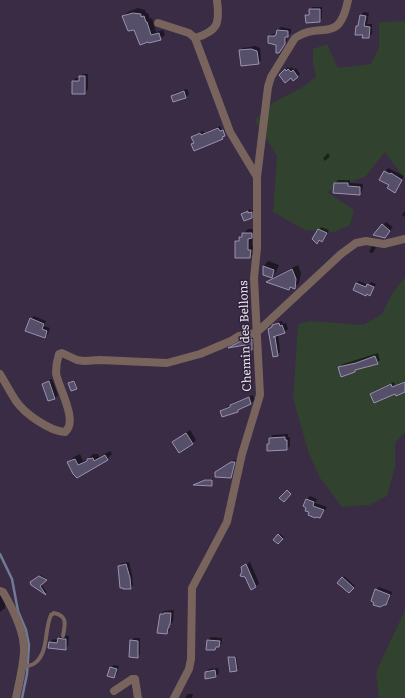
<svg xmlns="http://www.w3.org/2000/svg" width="405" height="698" font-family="Literata,serif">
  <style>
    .green { fill: #31422e }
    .shadow { fill: #0007 }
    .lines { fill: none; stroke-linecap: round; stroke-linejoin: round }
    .stream { stroke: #717a96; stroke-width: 2.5 }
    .building { fill: #564f6a; stroke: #9b93b1 }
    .lane { stroke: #78645d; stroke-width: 4 }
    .street { stroke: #78645d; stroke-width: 8 }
    .labels { text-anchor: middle; stroke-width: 3; stroke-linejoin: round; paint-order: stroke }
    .street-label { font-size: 12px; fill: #eae2f1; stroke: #2f2239 }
  </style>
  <rect width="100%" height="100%" fill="#392c44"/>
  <!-- green -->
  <path class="green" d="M 405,21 L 405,179 L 385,152 L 366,176 L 327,192 L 354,210 L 350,225 L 335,232 L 305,230 L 273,212 L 277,156 L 255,120 L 274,102 L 301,88 L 316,77 L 313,63 L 313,49 L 327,44 L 338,68 L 371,64 L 379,48 L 379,22 Z
    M 405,277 L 405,432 L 395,443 L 395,467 L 387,496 L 370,505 L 342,507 L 320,478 L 309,454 L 293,398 L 298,324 L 311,321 L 363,325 L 382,314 L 393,292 Z
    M 405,610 L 405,698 L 379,698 L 376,672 Z"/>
  <!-- shadow -->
  <path class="shadow" d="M 312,7 L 322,7 L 322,18 L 320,21 L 306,16 Z
    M 138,8 L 145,10 L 146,13 L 148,13 L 150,19 L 152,18 L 156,32 L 163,30 L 165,35 L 160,39 L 135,28 L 123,16 L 128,12 Z
    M 364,12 L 369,13 L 367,24 L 372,24 L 372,34 L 369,37 L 364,34 L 357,26 L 359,24 L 361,15 Z
    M 281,27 L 291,29 L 291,33 L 287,36 L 287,41 L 279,52 L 277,44 L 269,36 L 272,34 L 277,34 L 278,30 Z
    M 255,46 L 260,48 L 261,60 L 258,63 L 240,51 L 243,48 Z
    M 288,67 L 289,69 L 292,67 L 294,70 L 296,68 L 300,74 L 294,79 L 291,76 L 280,75 Z
    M 83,74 L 88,74 L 88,89 L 85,93 L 73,81 L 76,78 L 80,78 Z
    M 187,89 L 189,94 L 186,97 L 174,101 L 172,96 L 175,93 Z
    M 220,126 L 224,136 L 222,138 L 192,144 L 195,142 L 193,137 L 195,134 L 203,131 L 204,133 Z
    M 328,153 L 330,156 L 325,161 L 323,158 Z
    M 388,168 L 404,176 L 395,192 L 390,185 L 381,179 Z
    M 338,180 L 350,180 L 350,183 L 363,184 L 362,191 L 359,194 L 334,192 L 335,183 Z
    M 250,209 L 251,211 L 254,210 L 254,214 L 251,217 L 242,214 Z
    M 405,211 L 405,217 L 402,215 Z
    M 386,222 L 393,227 L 388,233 L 383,225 Z
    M 321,227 L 329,230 L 325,238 L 322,241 L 320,240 L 317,243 L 319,230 Z
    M 248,229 L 256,229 L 256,232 L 252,235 L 252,246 L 255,246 L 255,252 L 250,257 L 236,241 Z
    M 372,246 L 376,247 L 373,253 L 369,252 Z
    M 268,261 L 279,265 L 276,272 L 271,277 L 264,274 L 264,266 Z
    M 298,265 L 301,273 L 299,283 L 294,288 L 291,287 L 289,289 L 268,282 L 273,277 Z
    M 359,281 L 368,285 L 371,282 L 376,284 L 370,294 L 357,283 Z
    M 34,316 L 46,321 L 44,326 L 50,328 L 48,334 L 45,337 L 31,319 Z
    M 282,321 L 283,324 L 286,323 L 288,329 L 284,332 L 278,334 L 280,352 L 277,355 L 269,330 L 277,322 Z
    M 255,337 L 255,346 L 252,349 L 246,344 L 231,347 L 245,338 Z
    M 378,353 L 380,360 L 377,363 L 357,369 L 355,371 L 339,367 L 343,364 Z
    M 52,379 L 58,395 L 55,398 L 49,400 L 43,384 L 47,381 Z
    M 75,380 L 77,387 L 76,388 L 69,383 Z
    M 405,381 L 405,391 L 371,394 L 374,391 L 394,382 L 395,385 Z
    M 253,395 L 254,400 L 251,403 L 241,407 L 238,411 L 221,411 L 234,402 Z
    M 190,430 L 196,440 L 192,444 L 173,442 Z
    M 288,434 L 288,437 L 290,437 L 290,446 L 287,449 L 268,444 L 270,442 L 270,438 L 273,435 Z
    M 110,451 L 112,454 L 107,459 L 77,477 L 69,462 L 74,457 L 80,454 L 83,461 L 90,457 L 93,454 L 98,454 L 99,457 Z
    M 234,460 L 236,460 L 233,474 L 231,477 L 219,470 Z
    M 207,479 L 213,479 L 211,485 L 196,484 Z
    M 310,496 L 317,499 L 315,503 L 327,507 L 320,517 L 311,512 L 308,507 L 304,506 L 307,499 Z
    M 280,534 L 284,537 L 278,543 L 274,540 Z
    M 129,562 L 132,575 L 133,585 L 131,588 L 119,566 L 122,563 Z
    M 250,562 L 259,583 L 256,587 L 246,576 L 242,567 Z
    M 41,575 L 47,579 L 41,584 L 47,593 L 46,593 L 32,585 L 33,581 Z
    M 344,576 L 355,586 L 349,592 L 339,582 Z
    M 379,587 L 392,592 L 389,601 L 386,604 L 376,590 Z
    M 0,595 L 5,598 L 5,608 L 0,612 Z
    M 174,610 L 173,621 L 170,626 L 170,629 L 167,633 L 161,615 L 164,611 Z
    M 62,635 L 69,636 L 68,646 L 65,649 L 50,643 L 53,639 L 58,640 Z
    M 211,637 L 222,638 L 222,643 L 215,649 L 208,640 Z
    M 134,638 L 140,638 L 140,654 L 137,657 L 131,641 Z
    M 230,656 L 236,656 L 238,669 L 236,670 L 229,658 Z
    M 114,665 L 119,666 L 117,674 L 113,677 L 110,668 Z
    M 218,668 L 219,673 L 216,676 L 206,673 L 209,669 Z
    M 188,694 L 193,694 L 192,698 L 185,698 Z"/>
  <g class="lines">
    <!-- stream -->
    <path class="stream" d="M 0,554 L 12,579 L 18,611 L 26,630 L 29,645 L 27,674 L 22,698"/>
  </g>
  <!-- building -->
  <path class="building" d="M 309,9 L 320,9 L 320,22 L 306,23 L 305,15 L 309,15 Z
    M 133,13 L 141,14 L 141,17 L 144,16 L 146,22 L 147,22 L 151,35 L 159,33 L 161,40 L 149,43 L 148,42 L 140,45 L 134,30 L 128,31 L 122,16 Z
    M 360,15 L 366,16 L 364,26 L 370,27 L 369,38 L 362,38 L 363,35 L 355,35 L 356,26 L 358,26 Z
    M 277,30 L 288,31 L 288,37 L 285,37 L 285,44 L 279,53 L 276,53 L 276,45 L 268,43 L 268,36 L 275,36 L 275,35 L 276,35 Z
    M 251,49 L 257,51 L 259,64 L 241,66 L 239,50 Z
    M 285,69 L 286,71 L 288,69 L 291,72 L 293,70 L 298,77 L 293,81 L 291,78 L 285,83 L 279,75 Z
    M 79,76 L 85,76 L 85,94 L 72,94 L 72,81 L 79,81 Z
    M 184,91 L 186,98 L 173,102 L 171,96 Z
    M 218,128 L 220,131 L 223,130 L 225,136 L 222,137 L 223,139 L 194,151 L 191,144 L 194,143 L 191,137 L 200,133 L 201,135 Z
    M 384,171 L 390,174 L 391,173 L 402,180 L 395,193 L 387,188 L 389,185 L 379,180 Z
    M 334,183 L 348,183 L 348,186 L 360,187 L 360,195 L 333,193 Z
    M 248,211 L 248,213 L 252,212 L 252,218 L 244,221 L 241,214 Z
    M 382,224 L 390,231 L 385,238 L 373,235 Z
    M 318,229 L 327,233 L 322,242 L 319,240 L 317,244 L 312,239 Z
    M 242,233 L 252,233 L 252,238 L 248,239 L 248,250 L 251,250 L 250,258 L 235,258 L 235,241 L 239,241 L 239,237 L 242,237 Z
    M 263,266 L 274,270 L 272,278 L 263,275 Z
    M 292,269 L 296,279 L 295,289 L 290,287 L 289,290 L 266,282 Z
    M 356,283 L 366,287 L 367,284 L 374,287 L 370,296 L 367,294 L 366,296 L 353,290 Z
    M 30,318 L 44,324 L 42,329 L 47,331 L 45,338 L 25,331 Z
    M 279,323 L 280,326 L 282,325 L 285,333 L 273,337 L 275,337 L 278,356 L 273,357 L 268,329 L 272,327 L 272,325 Z
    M 252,339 L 252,350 L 245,350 L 245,345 L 228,348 L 241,341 Z
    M 375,356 L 378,364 L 355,370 L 355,372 L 341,377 L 338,367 L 356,363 Z
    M 49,381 L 55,399 L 48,401 L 42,384 Z
    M 74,381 L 77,389 L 71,391 L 68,383 Z
    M 405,382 L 405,392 L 396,396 L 395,394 L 374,403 L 370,394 L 391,384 L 392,387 Z
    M 249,397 L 251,404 L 238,410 L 238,412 L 222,417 L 220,411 L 230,407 L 230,405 Z
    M 186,433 L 193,444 L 179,453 L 172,442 Z
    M 285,437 L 285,440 L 287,440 L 287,450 L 267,451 L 267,444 L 269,444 L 269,438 Z
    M 105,455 L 108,460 L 77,478 L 73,474 L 67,462 L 75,459 L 78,465 L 87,461 L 87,459 L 93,458 L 94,461 Z
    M 231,462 L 235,462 L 231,478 L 215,477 L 215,472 Z
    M 205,480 L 212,480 L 212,486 L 193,485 Z
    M 287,490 L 291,494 L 284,502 L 279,498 Z
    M 306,499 L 314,502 L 313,506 L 324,510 L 320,518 L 316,517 L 315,518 L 308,515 L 309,512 L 305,511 L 306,508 L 303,506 Z
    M 278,534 L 283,539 L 278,544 L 273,540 Z
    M 126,564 L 130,578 L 131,589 L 123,589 L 123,588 L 120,588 L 118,566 Z
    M 246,564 L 256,587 L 251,590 L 245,577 L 240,576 L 242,571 L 241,567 Z
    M 39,576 L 47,580 L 40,586 L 46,595 L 31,585 L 30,582 Z
    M 342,577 L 354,588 L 349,593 L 337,583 Z
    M 375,589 L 390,595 L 386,605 L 384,605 L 380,607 L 373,605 L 374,603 L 371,601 Z
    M 164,613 L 171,613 L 170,625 L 169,625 L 169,628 L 168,628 L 167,634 L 157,633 L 160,614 L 164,614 Z
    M 58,638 L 63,639 L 66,639 L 66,650 L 48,648 L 49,642 L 57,643 Z
    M 130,640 L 138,641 L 138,658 L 129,657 Z
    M 207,640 L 220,641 L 219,647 L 216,647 L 215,650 L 206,650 Z
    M 228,657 L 235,657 L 237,671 L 230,672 Z
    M 110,667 L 117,669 L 114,678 L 107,676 Z
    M 215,670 L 216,677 L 205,679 L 205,672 Z"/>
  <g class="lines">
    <!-- lane -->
    <path class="lane" d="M 22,667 C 27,666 31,666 35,663 C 49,652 44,630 51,615 L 54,613 C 68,616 65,624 63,636"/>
    <!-- street -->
    <path class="street" d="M 158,23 L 189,33 L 195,38 L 230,132 L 257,177
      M 195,38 C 218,31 220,24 217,0
      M 0,374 C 5,382 10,392 16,401 C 24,413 49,431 65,432 C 79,421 58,387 56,373 C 56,366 57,360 59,354 L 62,353 L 77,360 L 84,361 L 100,360 L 167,363 L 200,354 L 231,341 L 239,336 L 256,333 L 341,254 L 356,243 L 366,241 L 384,244 L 405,239
      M 0,591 L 3,592 C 13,609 25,632 24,652 C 23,668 19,683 16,698
      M 114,691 L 132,679 L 135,679 L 138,698
      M 174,698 L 189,669 L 191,659 L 192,588 L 227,522 L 242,454 L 260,395 L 254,278 L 257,248 L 257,177 L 268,87 L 271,77 L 295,38 C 321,20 339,46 348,0"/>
  </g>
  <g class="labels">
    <!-- street labels -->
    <g class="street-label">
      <text transform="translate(245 336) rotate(-92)" y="4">Chemin des Bellons</text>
    </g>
  </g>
</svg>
